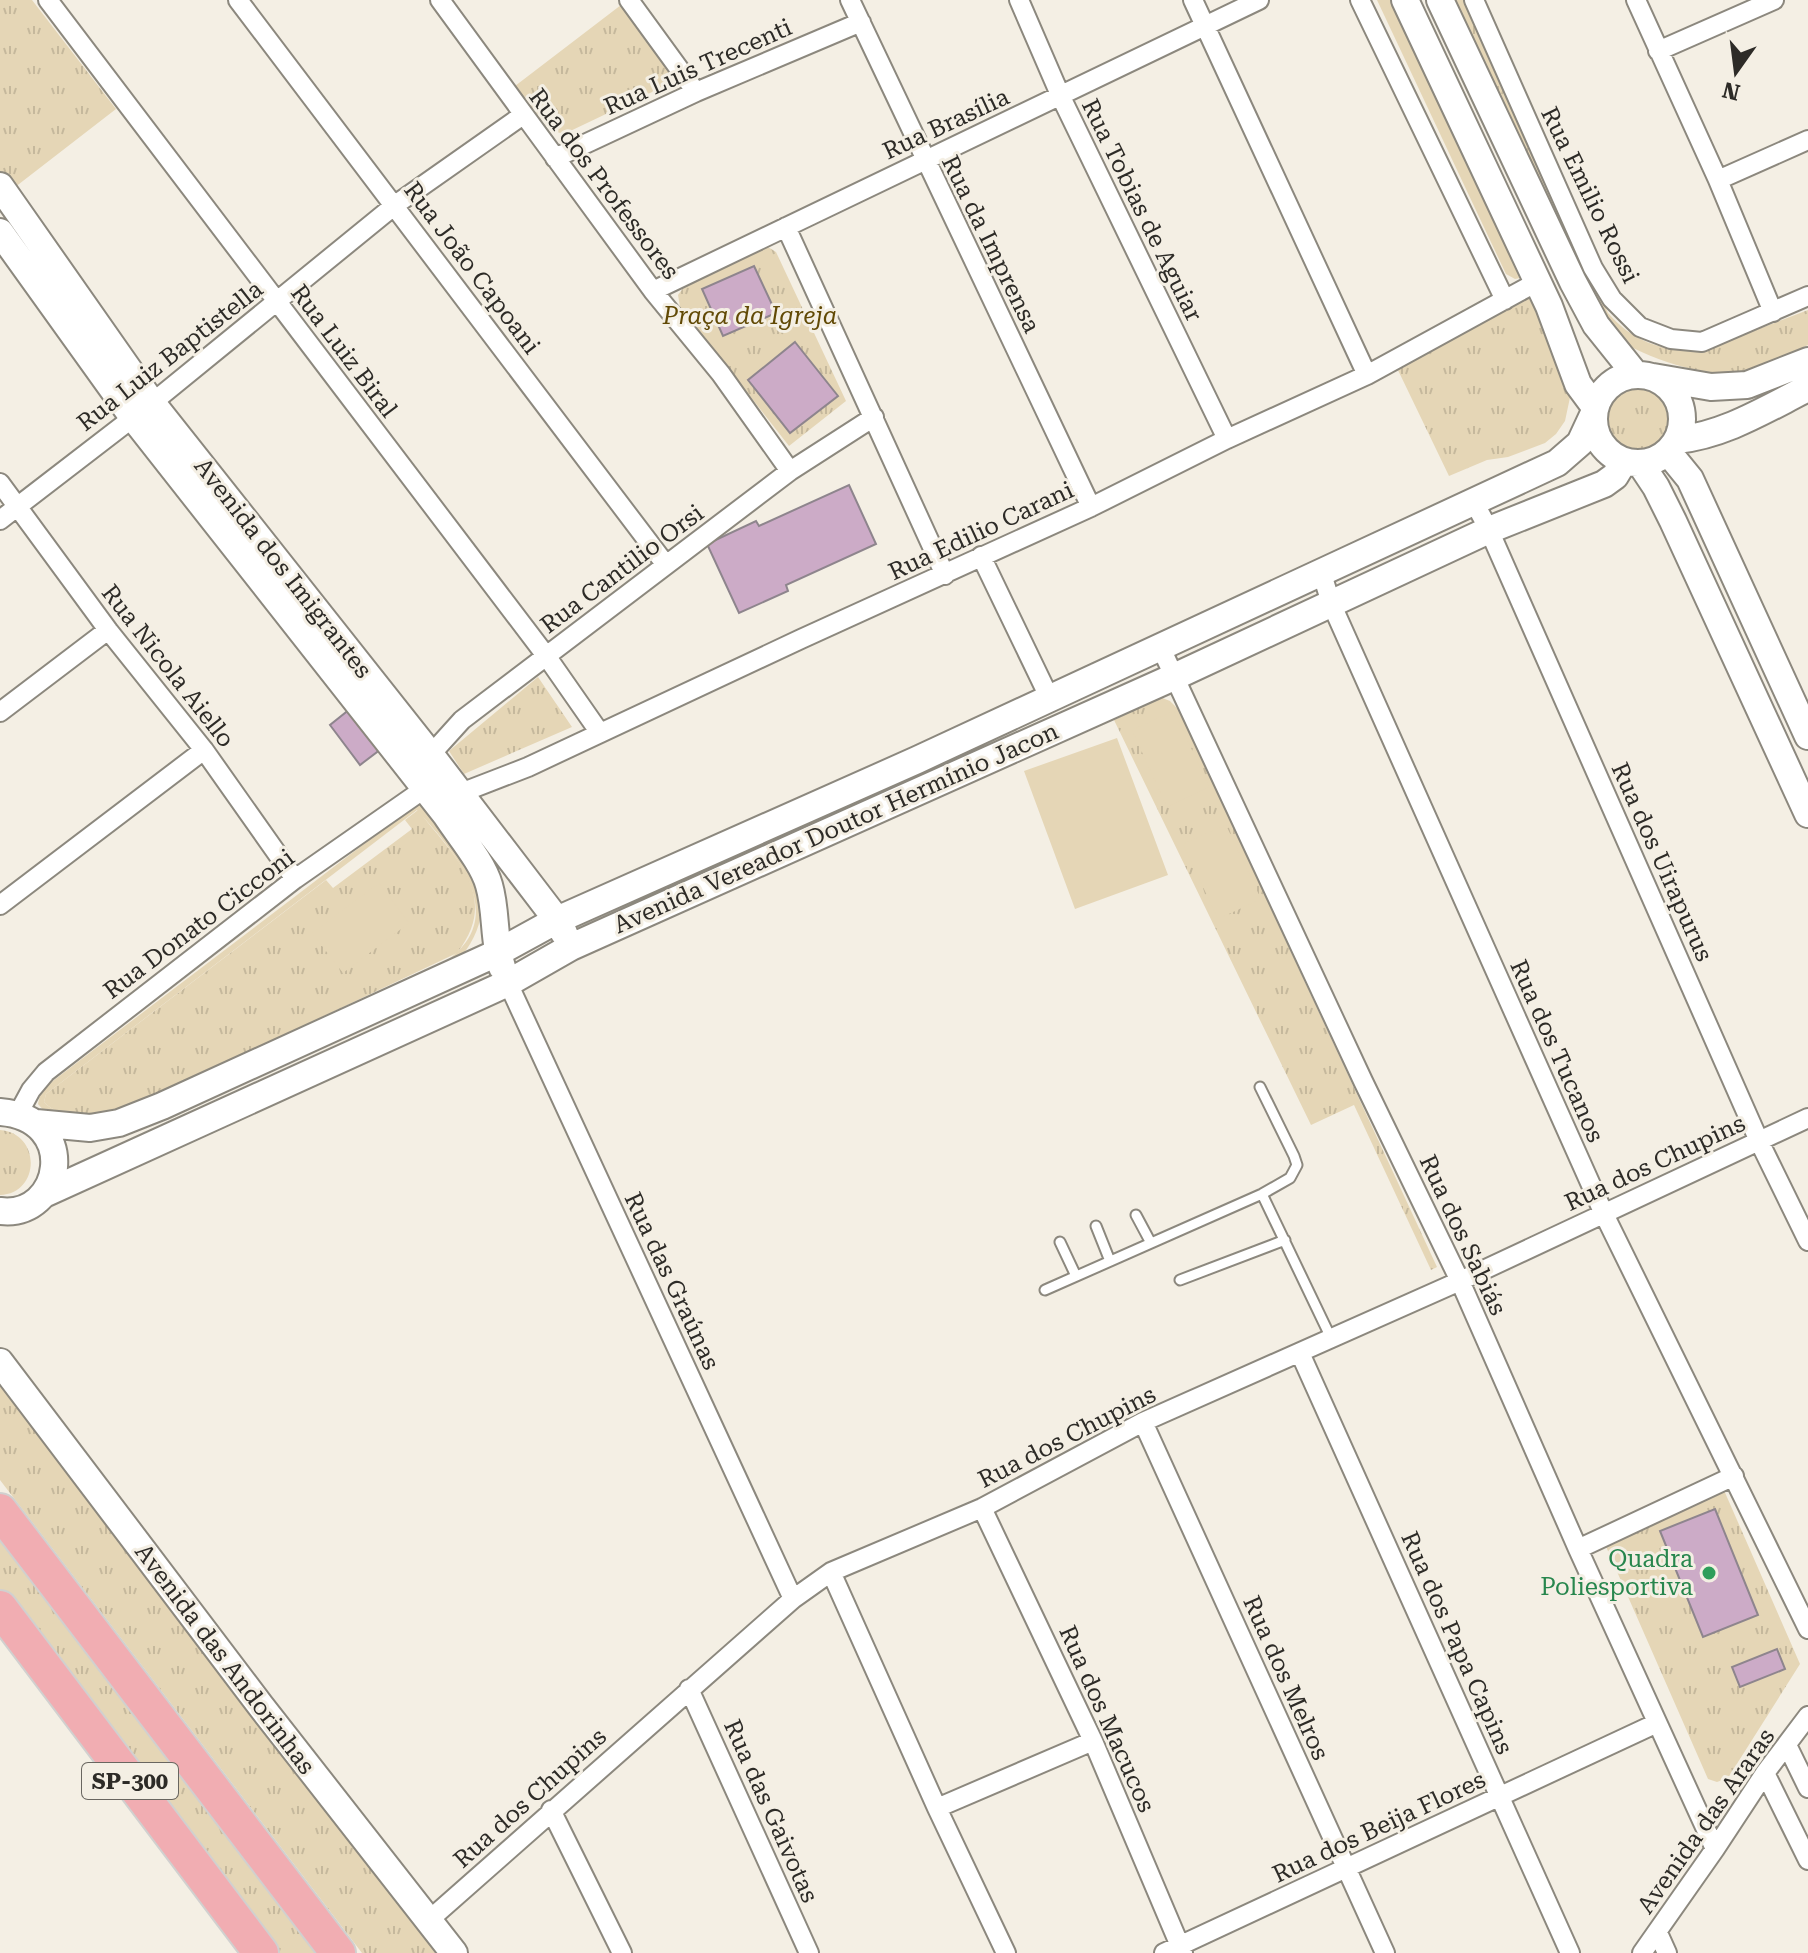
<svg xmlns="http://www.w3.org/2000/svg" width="1808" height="1953" font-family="'Roboto Serif',serif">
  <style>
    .grass { fill: url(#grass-tufts) }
    .garden { fill: #e5d6b6; fill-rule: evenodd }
    .building { fill: #ccabc7; stroke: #8e858d; stroke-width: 2 }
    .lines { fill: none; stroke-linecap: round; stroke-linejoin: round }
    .lane-casing { stroke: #8c887e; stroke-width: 13 }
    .street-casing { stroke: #8c887e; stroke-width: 22 }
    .secondary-casing { stroke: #8c887e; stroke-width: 30 }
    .highway-casing { stroke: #d1d0cf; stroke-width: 38 }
    .lane { stroke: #fff; stroke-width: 9 }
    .street { stroke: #fff; stroke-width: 18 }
    .secondary { stroke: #fff; stroke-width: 26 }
    .highway { stroke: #f1adb2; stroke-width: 34 }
    .leisure-dot { fill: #2e9e5b; stroke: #f4efe4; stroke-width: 3 }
    .labels { text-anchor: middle; stroke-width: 6; stroke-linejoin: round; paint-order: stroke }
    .shield { fill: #f4efe4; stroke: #696660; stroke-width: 2 }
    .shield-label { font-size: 22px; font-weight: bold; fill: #2d2b27 }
    .street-label { font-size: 24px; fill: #2d2b27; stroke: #f4efe4 }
    .park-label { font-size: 24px; font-style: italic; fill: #614905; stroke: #f4efe4 }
    .leisure-label { font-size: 24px; fill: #27864d; stroke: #f4efe4; text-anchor: end }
  </style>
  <defs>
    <pattern id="grass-tufts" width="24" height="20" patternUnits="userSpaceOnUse" patternTransform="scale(2)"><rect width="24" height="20" fill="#e5d6b6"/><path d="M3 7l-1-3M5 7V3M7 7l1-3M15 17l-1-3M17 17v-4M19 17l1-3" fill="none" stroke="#c5b89c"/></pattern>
  </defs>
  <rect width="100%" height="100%" fill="#f4efe4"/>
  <!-- grass -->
  <path class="grass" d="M 0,0 L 32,0 L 116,109 L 10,191 L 0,177 Z
    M 1449,0 L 1464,0 L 1608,313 C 1633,342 1664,352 1702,351 L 1808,310 L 1808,345 C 1791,353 1763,372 1746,374 C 1709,379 1638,357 1610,333 Z
    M 621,5 L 672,71 L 674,77 L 671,83 L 564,134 L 550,130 L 515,86 Z
    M 768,247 L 776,252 L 846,401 L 789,446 L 680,307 L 678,295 L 684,287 Z
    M 1533,289 L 1572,388 L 1565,421 L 1556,434 L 1545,443 L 1508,457 L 1487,460 L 1449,476 L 1396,366 Z
    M1604 420a35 35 0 1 1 70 0a35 35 0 1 1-70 0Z
    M 538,677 L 572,727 L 464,774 L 449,751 Z
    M 1160,697 L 1170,701 L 1179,710 L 1437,1267 L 1431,1270 L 1354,1105 L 1311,1125 L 1114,720 Z
    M 418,810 C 453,856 502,895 457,953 L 151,1098 C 124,1107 67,1128 44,1102 L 46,1094 L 326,880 L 333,888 L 412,829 L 405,820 Z
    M 0,1130 C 41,1133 41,1193 0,1195 Z
    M 0,1383 L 437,1953 L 362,1953 L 0,1480 Z
    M 1723,1488 L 1800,1664 L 1728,1778 L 1717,1782 L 1708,1779 L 1604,1542 Z
    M 0,1534 L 319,1953 L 273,1953 L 0,1594 Z"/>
  <!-- garden -->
  <path class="garden" d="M 1377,0 L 1400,0 L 1523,272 L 1520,278 L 1515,279 L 1506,274 Z
    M 1174,711 L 1209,787 L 1167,807 L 1132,730 Z
    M 1117,738 L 1168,875 L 1075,909 L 1024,771 Z
    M 419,802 C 457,853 511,894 461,957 L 113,1117 L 45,1112 L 38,1104 L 41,1090 ZM 417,810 C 453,850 510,913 449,959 L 151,1098 C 124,1107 67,1128 44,1102 L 46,1094 Z
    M 1226,825 L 1261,899 L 1218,919 L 1183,844 Z
    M 379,883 L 409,923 L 343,973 L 312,933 Z"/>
  <!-- building -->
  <path class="building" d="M 754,266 L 776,313 L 723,336 L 702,289 Z
    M 795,342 L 838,396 L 790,433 L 748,380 Z
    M 849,485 L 876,544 L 786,585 L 788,591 L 739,613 L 707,544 L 756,521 L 759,526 Z
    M 350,709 L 381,749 L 360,765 L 330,725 Z
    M 1715,1509 L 1758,1615 L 1703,1637 L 1660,1531 Z
    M 1777,1649 L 1785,1669 L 1740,1687 L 1732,1667 Z"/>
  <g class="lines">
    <!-- lane casing -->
    <g class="lane-casing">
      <path id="lane" d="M 1262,1194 L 1331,1338
        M 1136,1215 L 1151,1243
        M 1096,1226 L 1110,1261
        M 1060,1242 L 1076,1276
        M 1180,1280 L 1285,1240
        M 1045,1290 L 1262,1194 L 1290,1178 L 1297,1165 L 1294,1156 L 1260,1087"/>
    </g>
    <!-- street casing -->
    <g class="street-casing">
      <path id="street" d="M 48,0 L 547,657 L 600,733
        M 238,0 L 666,565
        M 440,0 L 653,291 L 721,374 L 790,471
        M 629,0 L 696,92
        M 850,0 L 1091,507
        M 1019,0 L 1061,97 L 1227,439
        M 1193,0 L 1367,375
        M 1360,0 L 1505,300
        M 1474,0 L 1593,268 L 1612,299 L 1640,327 L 1671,339 L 1702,342 L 1808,296
        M 1636,0 L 1718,180 L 1773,312
        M 1658,51 L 1774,0
        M 555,158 L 696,92 L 861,22
        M 1718,180 L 1808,140
        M 786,227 L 945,575
        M 653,291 L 1259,0
        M 0,483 L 108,630 L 204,750 L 295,879
        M 1474,502 L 1489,530 L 1759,1141 L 1808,1241
        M 0,520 L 152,403 L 395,205 L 523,115
        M 981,556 L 1049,697
        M 1321,571 L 1331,603 L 1604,1214 L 1808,1629
        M 1160,646 L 1363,1081 L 1460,1281 L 1578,1549 L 1715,1849
        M 0,712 L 108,630
        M 424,762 L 462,720 L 790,471 L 874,417
        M 453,796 L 528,767 L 801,639 L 1091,507 L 1227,439 L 1367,375 L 1537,282
        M 0,905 L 204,750
        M 508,983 L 793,1599
        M 18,1114 L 31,1090 L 46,1072 L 295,879 L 424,789
        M 1300,1353 L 1570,1953
        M 1143,1422 L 1385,1953
        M 982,1508 L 1093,1741 L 1183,1953
        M 1578,1549 L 1734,1476
        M 831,1572 L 937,1808 L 1006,1953
        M 689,1689 L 809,1953
        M 1787,1745 L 1808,1788
        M 1765,1773 L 1808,1860
        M 937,1808 L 1093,1741
        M 551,1810 L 622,1953
        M 428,1921 L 793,1599 L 831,1572 L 982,1508 L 1143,1422 L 1460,1281 L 1808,1118
        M 1658,1933 L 1667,1953
        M 1164,1953 L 1657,1723
        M 1642,1953 L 1715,1849 L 1765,1773 L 1808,1716"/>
    </g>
    <!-- secondary casing -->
    <g class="secondary-casing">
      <path id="secondary" d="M 1405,0 L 1549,306 L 1578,384 L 1595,407
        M 1440,0 L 1573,282 L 1596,325 L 1636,375
        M 0,186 L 152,403 L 430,754 L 557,920 L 564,933
        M 0,232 L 132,416 L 446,815 C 459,835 483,863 489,885 C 497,912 493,941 502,967
        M1594 419a44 44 0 1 1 88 0a44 44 0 1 1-88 0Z
        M 1653,377 L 1711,387 L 1747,385 L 1808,361
        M 1677,440 C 1725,435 1766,409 1808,388
        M 1668,452 L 1690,479 L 1808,736
        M 1640,463 L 1656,487 L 1673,521 L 1808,814
        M 0,1112 C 81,1118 63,1219 0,1211
        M 36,1123 L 90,1128 L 119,1123 L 162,1106 L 497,953 L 557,920 L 917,760 L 1557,463 L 1580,443 L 1594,413
        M 44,1194 L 508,983 L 571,947 L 1176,676 L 1489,530 L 1604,484 L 1615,476 L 1624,461
        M 0,1362 L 260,1705 L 454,1953"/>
    </g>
    <!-- highway casing -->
    <g class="highway-casing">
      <path id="highway" d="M 0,1511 L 338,1953
        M 0,1608 L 261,1953"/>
    </g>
    <!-- lane -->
    <use href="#lane" class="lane"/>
    <!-- street -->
    <use href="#street" class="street"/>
    <!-- secondary -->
    <use href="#secondary" class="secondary"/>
    <!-- highway -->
    <use href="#highway" class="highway"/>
  </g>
  <!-- markers -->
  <circle class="leisure-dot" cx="1709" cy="1573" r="8"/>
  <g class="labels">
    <!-- shield labels -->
    <rect class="shield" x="82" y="1763" width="96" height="36" rx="6"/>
    <g class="shield-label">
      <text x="130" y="1789">SP-300</text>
    </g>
    <!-- street labels -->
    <g class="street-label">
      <text transform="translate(698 67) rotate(-24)" y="8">Rua Luis Trecenti</text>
      <text transform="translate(946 124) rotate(-25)" y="8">Rua Brasília</text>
      <text transform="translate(604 184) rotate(53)" y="8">Rua dos Professores</text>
      <text transform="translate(1590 195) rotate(64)" y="8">Rua Emilio Rossi</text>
      <text transform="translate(1142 210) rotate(64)" y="8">Rua Tobias de Aguiar</text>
      <text transform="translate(991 244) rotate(64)" y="8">Rua da Imprensa</text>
      <text transform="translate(472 268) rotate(53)" y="8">Rua João Capoani</text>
      <text transform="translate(344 351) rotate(53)" y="8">Rua Luiz Biral</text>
      <text transform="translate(170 356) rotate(-38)" y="8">Rua Luiz Baptistella</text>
      <text transform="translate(981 531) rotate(-25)" y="8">Rua Edilio Carani</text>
      <text transform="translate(283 568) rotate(52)" y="8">Avenida dos Imigrantes</text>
      <text transform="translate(622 569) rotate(-37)" y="8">Rua Cantilio Orsi</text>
      <text transform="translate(168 666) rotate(52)" y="8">Rua Nicola Aiello</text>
      <text transform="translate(836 828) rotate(-24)" y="8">Avenida Vereador Doutor Hermínio Jacon</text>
      <text transform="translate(1662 862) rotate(66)" y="8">Rua dos Uirapurus</text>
      <text transform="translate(199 924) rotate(-37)" y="8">Rua Donato Cicconi</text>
      <text transform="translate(1557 1051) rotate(66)" y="8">Rua dos Tucanos</text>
      <text transform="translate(1655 1163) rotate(-25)" y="8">Rua dos Chupins</text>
      <text transform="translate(1463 1235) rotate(65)" y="8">Rua dos Sabiás</text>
      <text transform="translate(672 1281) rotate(65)" y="8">Rua das Graúnas</text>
      <text transform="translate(1067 1437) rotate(-27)" y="8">Rua dos Chupins</text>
      <text transform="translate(1457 1643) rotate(66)" y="8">Rua dos Papa Capins</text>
      <text transform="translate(225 1659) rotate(53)" y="8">Avenida das Andorinhas</text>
      <text transform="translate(1286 1678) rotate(66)" y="8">Rua dos Melros</text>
      <text transform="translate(1107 1719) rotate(66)" y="8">Rua dos Macucos</text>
      <text transform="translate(530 1798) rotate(-42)" y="8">Rua dos Chupins</text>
      <text transform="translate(771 1811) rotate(66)" y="8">Rua das Gaivotas</text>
      <text transform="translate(1706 1821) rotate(-55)" y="8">Avenida das Araras</text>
      <text transform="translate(1379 1827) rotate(-25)" y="8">Rua dos Beija Flores</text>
    </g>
    <!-- park labels -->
    <g class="park-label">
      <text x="750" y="324">Praça da Igreja</text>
    </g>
    <!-- leisure labels -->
    <g class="leisure-label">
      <text x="1693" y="1567">Quadra<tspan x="1693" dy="28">Poliesportiva</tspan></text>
    </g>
  </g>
  <!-- north arrow -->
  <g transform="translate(1736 72) rotate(194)" stroke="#f4efe4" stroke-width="6" paint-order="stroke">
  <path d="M0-6L14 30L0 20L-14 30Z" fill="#2d2b27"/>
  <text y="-12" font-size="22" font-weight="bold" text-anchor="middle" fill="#2d2b27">N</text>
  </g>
</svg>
